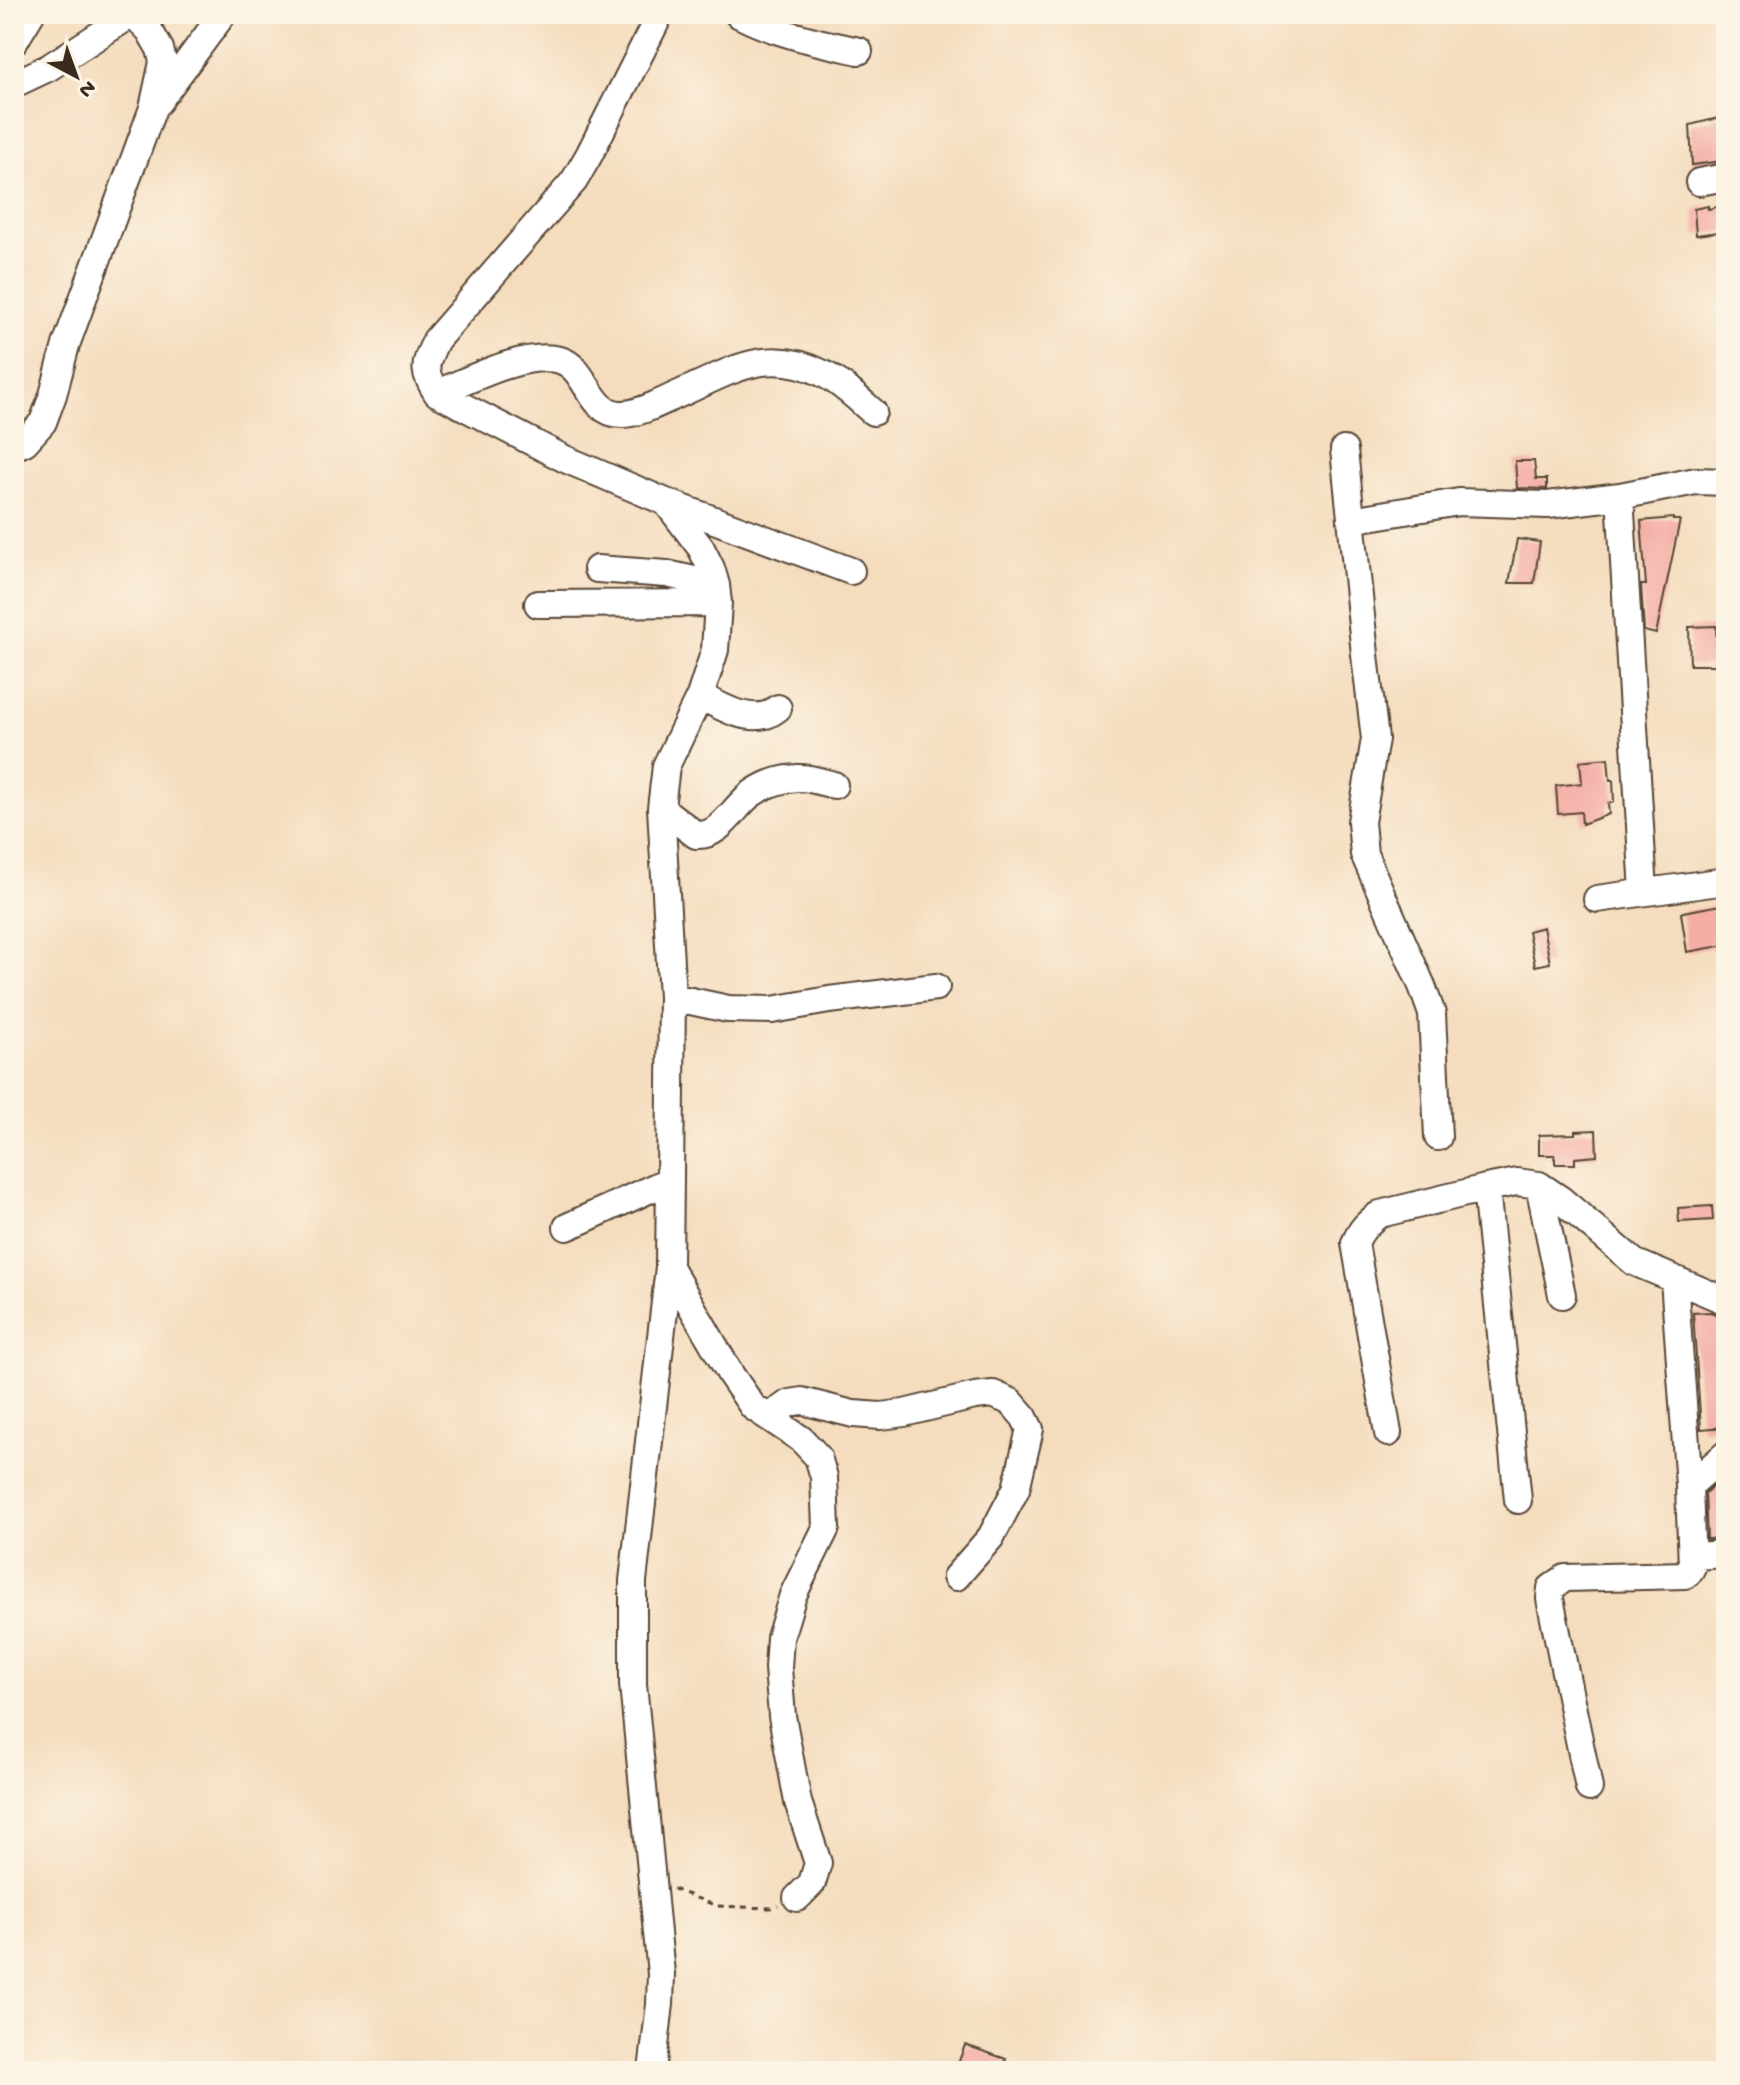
<svg xmlns="http://www.w3.org/2000/svg" width="1740" height="2085" font-family="'Gochi Hand',sans-serif">
  <style>
    .building { fill: #f4ada5 }
    .lines { fill: none; stroke-linecap: round; stroke-linejoin: round }
    .minor-casing { stroke: #574536; stroke-width: 30 }
    .path { stroke: #574536; stroke-width: 3; stroke-dasharray: 6 6; stroke-linecap: butt }
    .minor { stroke: #fff; stroke-width: 26 }
  </style>
  <rect width="100%" height="100%" fill="#fcf5e5"/>
  <filter id="ink" filterUnits="userSpaceOnUse"><feTurbulence type="fractalNoise" baseFrequency=".0125" numOctaves="2"/><feDisplacementMap in="SourceGraphic" scale="16" xChannelSelector="R" yChannelSelector="G"/><feConvolveMatrix kernelMatrix="1 2 1 2 8 2 1 2 1" color-interpolation-filters="sRGB"/></filter>
  <filter id="wash" filterUnits="userSpaceOnUse"><feTurbulence type="fractalNoise" baseFrequency=".006" numOctaves="4" result="noise"/><feDisplacementMap in="SourceGraphic" scale="32" xChannelSelector="R" yChannelSelector="G"/><feGaussianBlur stdDeviation="1.8" result="paint"/><feColorMatrix in="noise" values="0 0 0 0 0 0 0 0 0 0 0 0 0 0 0 0 0 1.4 0 .05"/><feComposite in="paint" operator="in"/></filter>
  <g filter="url(#wash)">
    <rect width="100%" height="100%" fill="#f4dcbd"/>
    <g id="blocks">
      <!-- building -->
      <path class="building" d="M 1726,116 L 1726,159 L 1723,159 L 1723,161 L 1692,165 L 1690,125 Z
        M 1726,205 L 1726,231 L 1696,235 L 1694,209 L 1708,206 L 1708,209 Z
        M 1515,461 L 1534,461 L 1536,479 L 1547,479 L 1547,489 L 1517,488 Z
        M 1673,518 L 1673,520 L 1680,520 L 1656,634 L 1644,631 L 1641,585 L 1646,585 L 1641,521 Z
        M 1517,539 L 1540,542 L 1534,583 L 1509,583 Z
        M 1716,626 L 1718,665 L 1690,665 L 1689,627 Z
        M 1608,758 L 1610,780 L 1613,780 L 1614,802 L 1608,804 L 1609,814 L 1582,824 L 1581,812 L 1558,814 L 1556,786 L 1582,783 L 1580,761 Z
        M 1721,905 L 1726,945 L 1687,952 L 1681,913 L 1683,912 Z
        M 1543,927 L 1550,963 L 1535,966 L 1528,931 Z
        M 1596,1130 L 1597,1156 L 1575,1158 L 1575,1164 L 1555,1164 L 1555,1155 L 1539,1155 L 1539,1135 L 1575,1134 L 1575,1131 Z
        M 1712,1206 L 1713,1220 L 1679,1222 L 1678,1208 Z
        M 1711,1312 L 1719,1316 L 1719,1328 L 1726,1327 L 1726,1427 L 1701,1429 L 1693,1313 Z
        M 1726,1475 L 1726,1538 L 1707,1539 L 1705,1493 Z
        M 965,2045 L 1006,2059 L 1002,2071 L 978,2071 L 958,2064 Z"/>
    </g>
  </g>
  <g filter="url(#ink)">
    <use href="#blocks" fill-opacity="0" stroke="#574536" stroke-width="2"/>
    <g class="lines">
      <!-- minor casing -->
      <g class="minor-casing">
        <path id="minor" d="M 660,14 L 589,155 L 574,181 L 436,340 C 425,364 421,369 437,393 L 565,459 L 666,502 L 851,571
          M 738,14 C 776,34 818,42 859,51
          M 14,42 L 31,14
          M 14,84 L 48,68 L 132,14
          M 158,102 L 223,14
          M 1699,182 L 1726,177
          M 437,393 C 470,380 524,351 560,360 C 588,368 589,415 622,414 C 640,414 663,401 679,394 C 731,371 768,345 824,374 C 842,383 858,399 873,412
          M 14,447 L 25,442 L 43,422 L 53,395 L 66,345 L 153,108 L 163,62 L 160,49 L 149,30 L 133,14
          M 1344,450 L 1366,664 L 1375,739 L 1361,822 L 1364,854 L 1422,986 L 1432,1014 L 1438,1137
          M 1620,496 L 1644,892
          M 1351,520 L 1459,502 L 1548,505 L 1620,496 L 1696,481 L 1726,482
          M 597,569 L 667,574 L 716,585
          M 538,604 L 718,603
          M 700,696 C 719,705 743,721 766,715 C 770,714 774,711 778,708
          M 661,808 L 696,835 C 720,837 733,808 750,795 C 763,785 780,779 797,778 C 809,777 822,782 834,785
          M 1597,899 L 1726,881
          M 672,997 L 728,1009 L 772,1010 L 829,1000 L 936,987
          M 1539,1185 L 1562,1295
          M 1486,1188 L 1518,1500
          M 567,1227 L 670,1180
          M 669,1267 L 731,1375 L 753,1407 L 801,1439 L 818,1457 L 824,1477 L 826,1528 L 793,1595 L 780,1638 L 778,1668 L 782,1716 L 798,1802 L 818,1863 L 812,1883 L 797,1898
          M 769,1417 L 789,1403 L 802,1401 L 853,1414 L 881,1416 L 904,1413 L 975,1396 L 993,1394 L 1011,1402 L 1024,1417 L 1030,1429 L 1016,1489 L 991,1537 L 956,1577
          M 1388,1433 L 1355,1243 C 1361,1229 1368,1222 1380,1214 L 1486,1188 L 1517,1182 L 1539,1185 L 1560,1199 L 1634,1262 L 1726,1301
          M 1689,1486 L 1726,1454
          M 1693,1556 L 1726,1554
          M 1589,1788 L 1550,1599 L 1551,1588 L 1565,1578 L 1685,1575 L 1689,1572 L 1692,1567 L 1689,1486 L 1674,1279
          M 652,2071 L 660,2004 L 661,1974 L 633,1684 L 633,1581 L 669,1267 L 672,997 L 661,808 L 666,766 L 700,696 L 715,650 L 718,603 L 716,585 L 711,568 L 701,548 L 666,502"/>
      </g>
      <!-- path -->
      <path class="path" d="M 673,1889 L 717,1906 L 770,1908 L 778,1905"/>
      <!-- minor -->
      <use href="#minor" class="minor"/>
    </g>
  </g>
  <!-- margin -->
  <rect width="1740" height="2085" fill="none" stroke="#fcf5e5" stroke-width="48"/>
  <!-- north arrow -->
  <g transform="translate(76 76) rotate(139)" stroke="#fcf5e5" stroke-width="6" paint-order="stroke">
  <path d="M0-6L14 30L0 20L-14 30Z" fill="#3b2a1e"/>
  <text y="-12" font-size="22" font-weight="bold" text-anchor="middle" fill="#3b2a1e">N</text>
  </g>
</svg>
